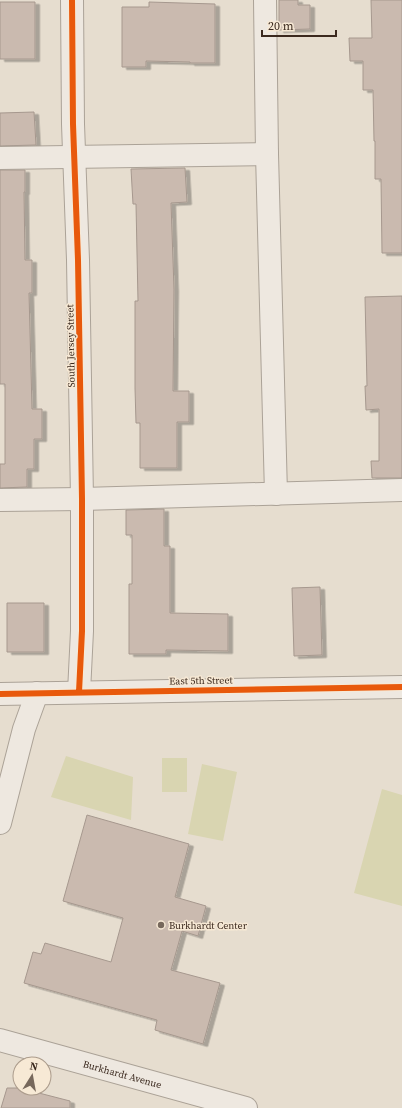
<svg xmlns="http://www.w3.org/2000/svg" width="402" height="1108" font-family="'Source Serif 4',serif">
  <style>
    .green { fill: #d9d5b1 }
    .building { fill: #cabaaf; stroke: #a6988e; filter: url(#shadow) }
    .lines { fill: none; stroke-linecap: round; stroke-linejoin: round }
    .minor-casing { stroke: #aba297; stroke-width: 24 }
    .minor { stroke: #eee8e0; stroke-width: 22 }
    .cycleway-casing { stroke: #f7e9d5; stroke-width: 8 }
    .cycleway { stroke: #e8590c; stroke-width: 6 }
    .poi-dot { fill: #77685c; stroke: #f7e9d5; stroke-width: 1.5 }
    .labels { text-anchor: middle; stroke-width: 3; stroke-linejoin: round; paint-order: stroke }
    .street-label { font-size: 10px; fill: #3b291e; stroke: #f7e9d5 }
    .poi-label { font-size: 10px; fill: #3b291e; stroke: #f7e9d5; text-anchor: start }
  </style>
  <defs>
    <filter id="shadow"><feDropShadow dx="4.5" dy="2.5" stdDeviation="0" flood-color="#0004"/></filter>
  </defs>
  <rect width="100%" height="100%" fill="#e6ddcf"/>
  <!-- green -->
  <path class="green" d="M 66,756 L 133,777 L 131,820 L 51,797 Z
    M 162,758 L 187,758 L 187,792 L 162,792 Z
    M 202,764 L 237,772 L 223,841 L 188,834 Z
    M 382,789 L 402,795 L 402,906 L 354,893 Z"/>
  <!-- building -->
  <path class="building" d="M 279,0 L 298,0 L 298,5 L 310,5 L 310,29 L 279,30 Z
    M 371,0 L 402,0 L 402,253 L 382,253 L 381,179 L 375,179 L 375,141 L 374,141 L 373,90 L 363,90 L 363,61 L 350,61 L 349,38 L 372,38 Z
    M 0,2 L 35,2 L 35,59 L 0,59 Z
    M 149,2 L 215,4 L 215,63 L 190,63 L 190,62 L 146,61 L 146,67 L 122,67 L 122,7 L 149,7 Z
    M 34,112 L 36,145 L 0,146 L 0,113 Z
    M 185,168 L 187,202 L 171,203 L 174,289 L 173,391 L 189,391 L 189,422 L 177,422 L 177,468 L 140,468 L 140,423 L 136,423 L 135,388 L 135,301 L 138,301 L 136,204 L 133,204 L 131,169 Z
    M 0,170 L 25,170 L 25,192 L 24,192 L 25,260 L 32,260 L 32,293 L 29,293 L 32,409 L 42,409 L 42,439 L 34,439 L 34,469 L 27,469 L 27,487 L 0,488 L 0,464 L 5,464 L 5,384 L 0,384 Z
    M 402,296 L 402,478 L 372,478 L 371,461 L 379,461 L 379,409 L 366,410 L 365,386 L 367,386 L 365,297 Z
    M 164,509 L 164,546 L 170,546 L 170,613 L 228,614 L 228,651 L 166,650 L 166,654 L 129,654 L 129,584 L 132,584 L 132,535 L 126,535 L 126,510 Z
    M 320,587 L 322,655 L 294,656 L 292,588 Z
    M 7,603 L 44,603 L 44,652 L 7,652 Z
    M 87,815 L 189,844 L 175,897 L 206,906 L 198,936 L 182,931 L 171,970 L 220,983 L 203,1044 L 155,1030 L 157,1020 L 24,983 L 33,952 L 41,954 L 45,943 L 111,962 L 123,918 L 63,901 Z
    M 7,1088 L 36,1088 L 35,1092 L 70,1101 L 70,1108 L 1,1108 Z"/>
  <g class="lines">
    <!-- minor casing -->
    <g class="minor-casing">
      <g id="minor">
        <path d="M 72,0 L 73,124 L 78,260 L 82,499 L 82,631 L 79,692"/>
        <path d="M 265,0 L 267,154 L 276,494"/>
        <path d="M 0,158 L 267,154"/>
        <path d="M 0,500 L 82,499 L 402,490"/>
        <path d="M 0,694 L 402,687"/>
        <path d="M 0,823 L 24,729 L 37,693"/>
        <path id="s1" d="M 0,1040 L 246,1108"/>
      </g>
    </g>
    <!-- minor -->
    <use href="#minor" class="minor"/>
    <!-- cycleway casing -->
    <g class="cycleway-casing">
      <path id="cycleway" d="M 72,0 L 73,124 L 78,260 L 82,499 L 82,631 L 79,692
        M 0,694 L 402,687"/>
    </g>
    <!-- cycleway -->
    <use href="#cycleway" class="cycleway"/>
  </g>
  <!-- markers -->
  <circle class="poi-dot" cx="161" cy="925" r="4"/>
  <g class="labels">
    <!-- street labels -->
    <g class="street-label">
      <text transform="translate(70 346) rotate(-91)" y="4">South Jersey Street</text>
      <text transform="translate(201 680) rotate(-1)" y="4">East 5th Street</text>
      <text dy="4" stroke="none"><textPath href="#s1" startOffset="127">Burkhardt Avenue</textPath></text>
    </g>
    <!-- poi labels -->
    <g class="poi-label">
      <text x="169" y="929">Burkhardt Center</text>
    </g>
  </g>
  <!-- north arrow -->
  <g transform="translate(32 1076) rotate(11)"><circle r="19" fill="#f7e9d5" stroke="#ac9c8c"/>
  <path d="M0-3L7 15L0 10L-7 15Z" fill="#77685c"/>
  <text y="-6" font-size="11" font-weight="bold" text-anchor="middle" fill="#3b291e">N</text>
  </g>
  <!-- scale -->
  <path d="M262 30v6h74v-6" fill="none" stroke="#3b291e" stroke-width="2"/>
  <text x="268" y="30" font-size="12" fill="#3b291e" stroke="#f7e9d5" stroke-width="3" paint-order="stroke">20 m</text>
</svg>
